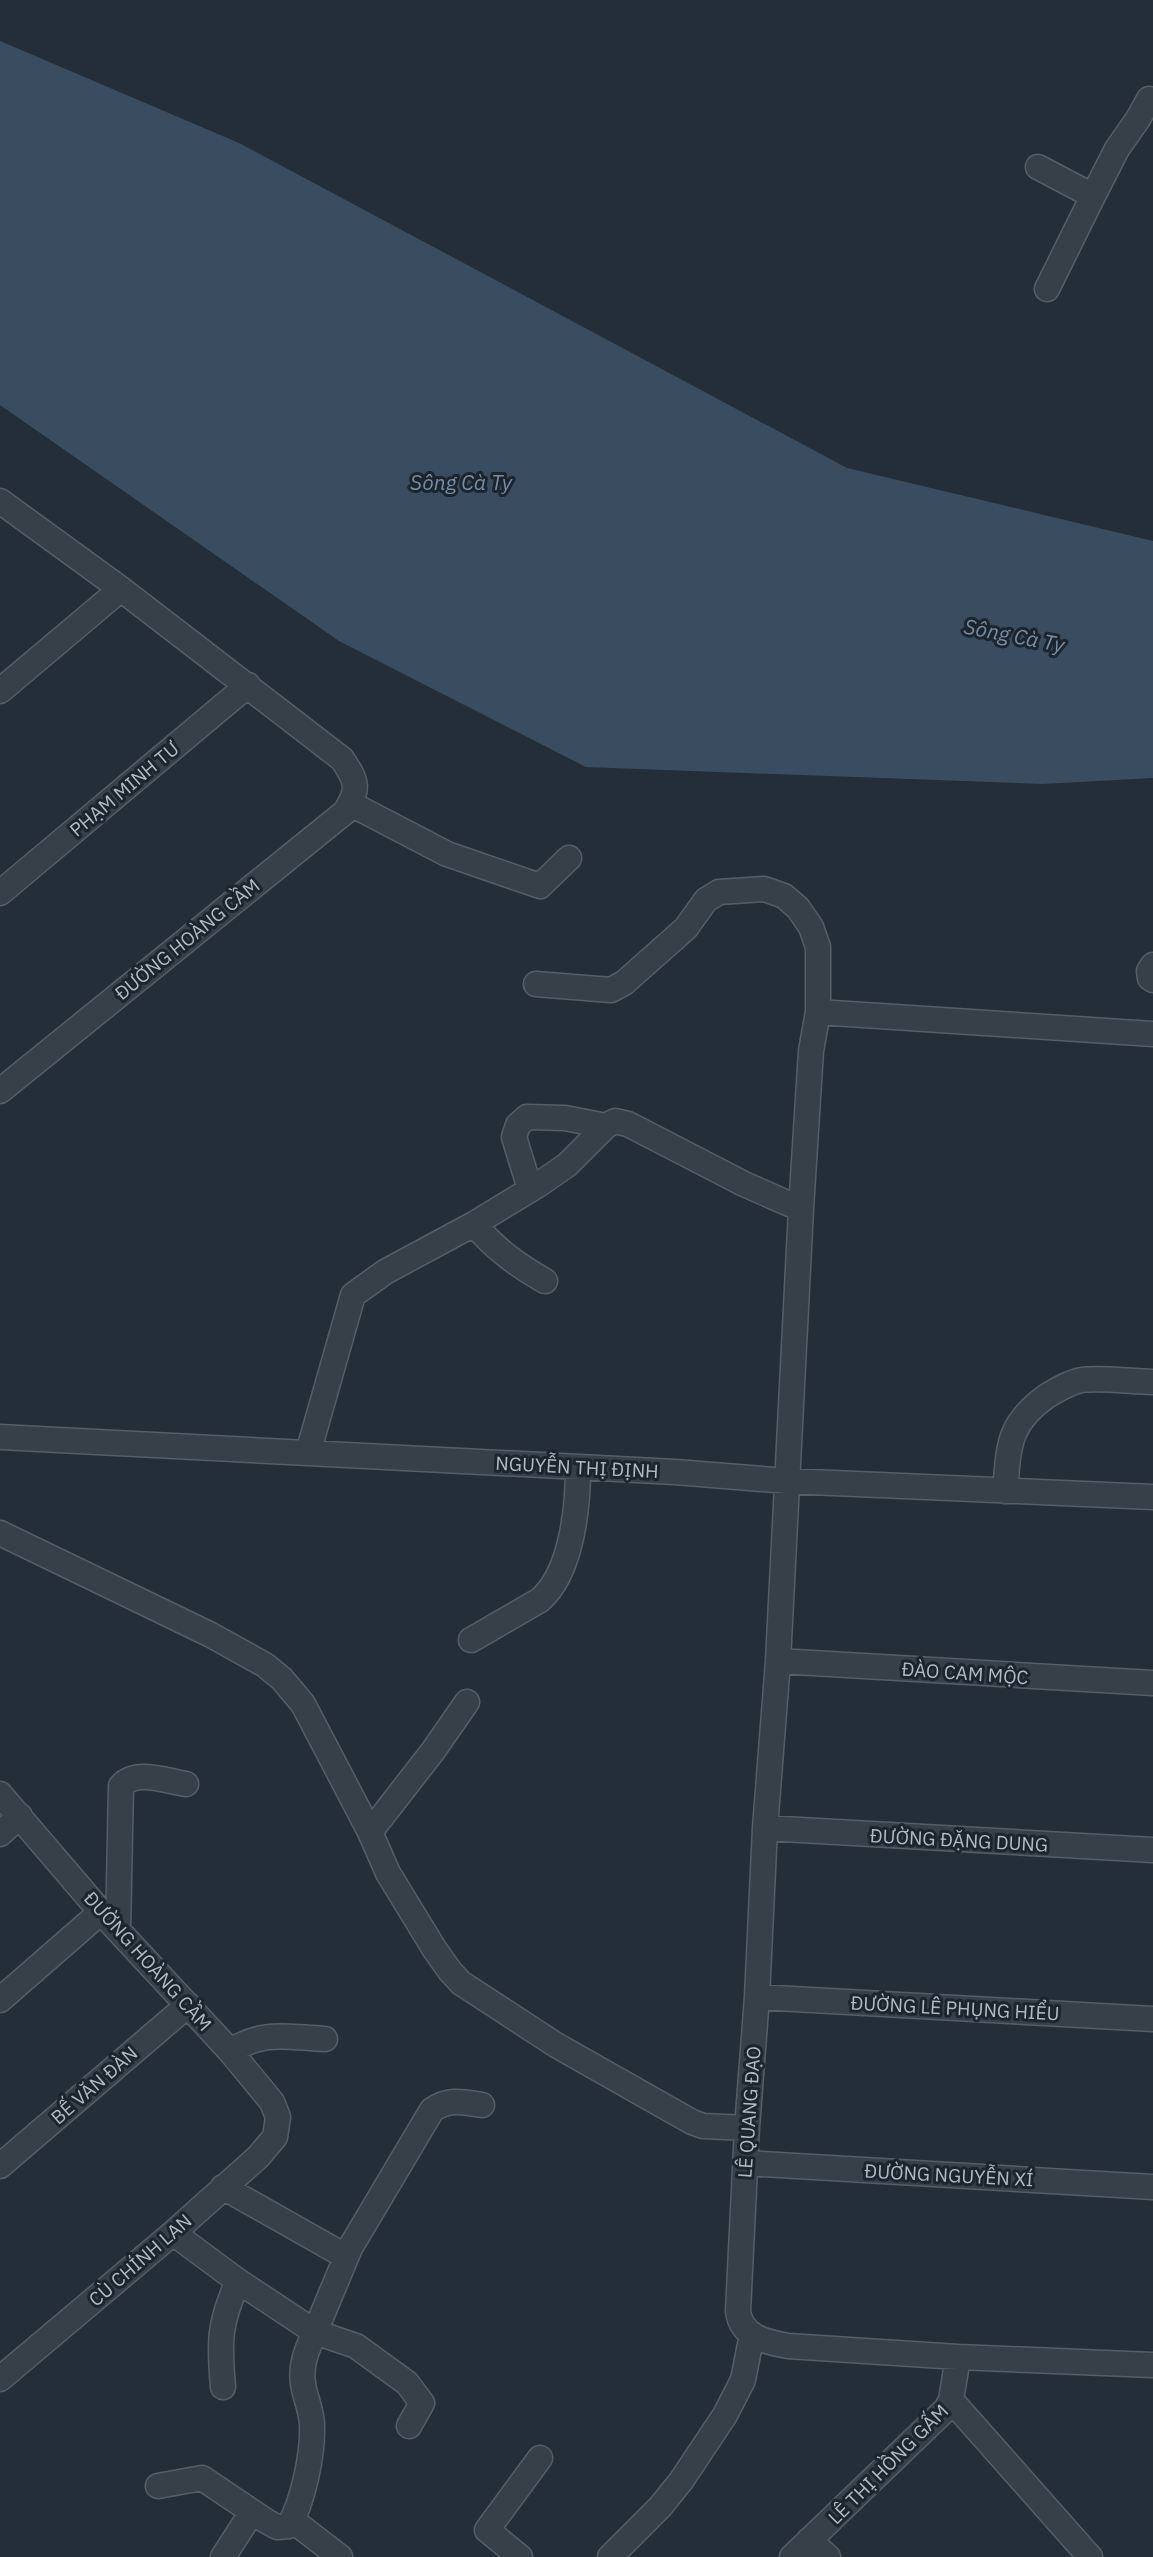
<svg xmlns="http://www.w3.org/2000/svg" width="1153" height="2557" font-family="'IBM Plex Sans',sans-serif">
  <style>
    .water { fill: #3a4d60 }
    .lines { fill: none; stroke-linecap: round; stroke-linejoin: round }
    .minor-casing { stroke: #555e67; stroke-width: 27 }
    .minor { stroke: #374049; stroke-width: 24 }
    .labels { text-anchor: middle; stroke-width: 6; stroke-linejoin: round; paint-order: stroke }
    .street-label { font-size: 19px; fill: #b2bbc5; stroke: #1c252e }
    .water-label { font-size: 21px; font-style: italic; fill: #758da6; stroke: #1c252e }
  </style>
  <rect width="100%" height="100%" fill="#242e39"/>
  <!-- water -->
  <path class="water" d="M 0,41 L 239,143 L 847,468 L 1153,541 L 1153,778 L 1042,784 L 586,767 L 339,641 L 0,405 Z"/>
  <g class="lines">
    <!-- minor casing -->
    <g class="minor-casing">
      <path id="minor" d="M 1038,167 L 1093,196 L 1117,149 L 1138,119 L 1149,99 L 1153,102
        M 1047,289 L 1093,196
        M 0,501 L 121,589 L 342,759 C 357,781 360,789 345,812 L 0,1091
        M 0,691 L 121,589
        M 351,804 L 447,854 L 540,886 L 569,858
        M 0,893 L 248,685
        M 1153,965 L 1149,971 L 1150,978 L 1153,980
        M 536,984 L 611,990 L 624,983 L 686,928 L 706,900 L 719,892 L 764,889 L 784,896 L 798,908 L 811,927 L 818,947 L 818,1012
        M 1153,1034 L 818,1012 L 811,1051 L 801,1209 L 778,1661 L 765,1828 L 757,1997 L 747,2128 L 738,2311 C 741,2337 766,2342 788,2346 L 958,2357 L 1153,2365
        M 530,1189 L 514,1137 L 518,1125 L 527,1117 L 565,1118 L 606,1126
        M 474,1224 C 495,1249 517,1265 545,1281
        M 0,1437 L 675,1472 L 787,1481 L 1153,1497
        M 308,1453 L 353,1295 L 385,1272 L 474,1224 L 538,1185 L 567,1165 L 606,1126 L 615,1121 L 628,1124 L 744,1184 L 801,1209
        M 1005,1491 C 1009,1447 1007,1424 1047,1396 C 1057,1390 1070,1382 1082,1380 C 1102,1377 1132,1382 1153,1382
        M 0,1533 L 211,1635 L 265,1665 L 282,1679 L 303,1704 L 370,1832 L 388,1873 L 435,1950 L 450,1971 L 461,1983 L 556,2045 L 692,2122 L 703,2126 L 747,2128
        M 471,1640 L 540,1600 C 572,1572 578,1507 578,1467
        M 778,1661 L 1153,1683
        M 0,1794 L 101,1912 L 230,2051 L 272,2102 L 278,2117 L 275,2137 L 258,2157 L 173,2233 L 0,2379
        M 765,1828 L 1153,1850
        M 370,1832 L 433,1751 L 467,1702
        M 0,1834 L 20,1816
        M 118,1930 L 121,1786 C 136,1769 166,1781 186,1784
        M 757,1997 L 1153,2019
        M 0,2000 L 101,1912
        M 230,2051 C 266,2030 285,2037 325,2039
        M 745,2163 L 1153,2187
        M 0,2166 L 188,2005
        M 223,2187 L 345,2256
        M 173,2233 L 238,2281 L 315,2332 L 350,2248 L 432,2110 C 449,2098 463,2102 482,2105
        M 223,2387 C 219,2341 219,2324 238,2281
        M 951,2400 L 1090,2557
        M 158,2486 L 202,2478 L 266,2521 L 277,2527 L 289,2526 C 303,2501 313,2455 312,2426 C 312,2413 307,2402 304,2389 C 299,2368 306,2351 315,2332 L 356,2346 L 407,2383 L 422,2403 L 409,2426
        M 292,2520 L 340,2557
        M 809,2540 L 828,2557
        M 223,2557 L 252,2512
        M 520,2557 L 487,2530 L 540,2458
        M 610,2557 L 660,2507 L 681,2481 L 725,2415 L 743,2380 L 752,2334
        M 792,2557 L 946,2409 L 951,2400 L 958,2357"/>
    </g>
    <!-- minor -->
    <use href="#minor" class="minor"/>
  </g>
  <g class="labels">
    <!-- street labels -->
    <g class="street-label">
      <text transform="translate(124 789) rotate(-40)" y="7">PHẠM MINH TƯ</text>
      <text transform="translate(187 939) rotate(-39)" y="7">ĐƯỜNG HOÀNG CẦM</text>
      <text transform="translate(577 1467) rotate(3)" y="7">NGUYỄN THỊ ĐỊNH</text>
      <text transform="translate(965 1673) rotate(4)" y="7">ĐÀO CAM MỘC</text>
      <text transform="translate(959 1840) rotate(3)" y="7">ĐƯỜNG ĐẶNG DUNG</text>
      <text transform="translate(148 1961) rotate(48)" y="7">ĐƯỜNG HOÀNG CẦM</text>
      <text transform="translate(955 2008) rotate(3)" y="7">ĐƯỜNG LÊ PHỤNG HIỂU</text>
      <text transform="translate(94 2085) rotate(-41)" y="7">BẾ VĂN ĐÀN</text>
      <text transform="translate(749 2112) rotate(-86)" y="7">LÊ QUANG ĐẠO</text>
      <text transform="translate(949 2175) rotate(3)" y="7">ĐƯỜNG NGUYỄN XÍ</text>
      <text transform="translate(140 2260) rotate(-41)" y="7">CÙ CHÍNH LAN</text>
      <text transform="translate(888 2464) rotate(-45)" y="7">LÊ THỊ HỒNG GẤM</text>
    </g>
    <!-- water labels -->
    <g class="water-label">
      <text x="461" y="490">Sông Cà Ty</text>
      <text transform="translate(1014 636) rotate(11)" y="7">Sông Cà Ty</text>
    </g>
  </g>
</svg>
